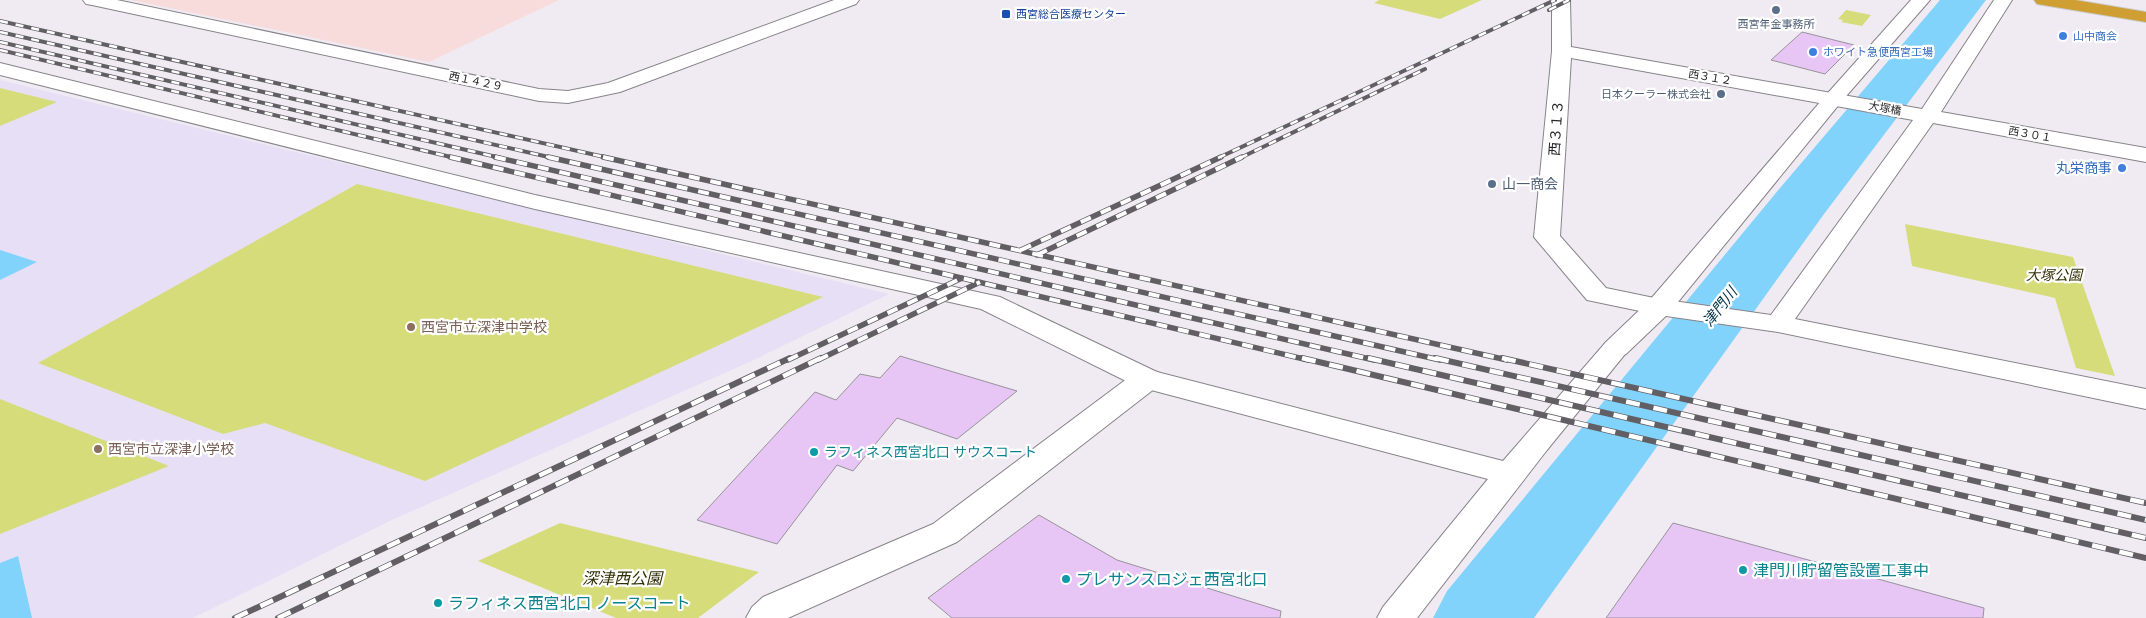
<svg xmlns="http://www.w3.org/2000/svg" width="2146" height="618" font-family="'Source Serif 4','Noto Sans JP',serif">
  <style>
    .industrial { fill: #f7dcdb }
    .education { fill: #e7dff5 }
    .green { fill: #d7dc7b }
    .water { fill: #82d3fc }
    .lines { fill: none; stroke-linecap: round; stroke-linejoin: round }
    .river { fill: #82d3fc; fill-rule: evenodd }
    .building { fill: #e7c5f4; stroke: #98939a }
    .street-casing { stroke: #88838a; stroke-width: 2 }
    .secondary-casing { stroke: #88838a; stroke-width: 2 }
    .highway-casing { stroke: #cbcbcc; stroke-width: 2 }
    .street { fill: #fff; fill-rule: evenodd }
    .secondary { fill: #fff; fill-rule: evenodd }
    .highway { fill: #cf9f34; fill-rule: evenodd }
    .rail-far2-casing { stroke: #625f64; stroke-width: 4 }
    .rail-far1-casing { stroke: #625f64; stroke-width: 5.5 }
    .rail-casing { stroke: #625f64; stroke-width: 6 }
    .rail-far2 { stroke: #fff; stroke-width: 2.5; stroke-dasharray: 8; stroke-linecap: butt }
    .rail-far1 { stroke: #fff; stroke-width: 4; stroke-dasharray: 11; stroke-linecap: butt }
    .rail { stroke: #fff; stroke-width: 4.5; stroke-dasharray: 14; stroke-linecap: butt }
    .service-dot { fill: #5c6f8a; stroke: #fff; stroke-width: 2 }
    .transit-dot { fill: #1a4fb4; stroke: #fff; stroke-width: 2 }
    .shop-dot { fill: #3f7fe0; stroke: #fff; stroke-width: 2 }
    .education-dot { fill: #8d6e63; stroke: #fff; stroke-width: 2 }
    .culture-dot { fill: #0f9aa8; stroke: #fff; stroke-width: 2 }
    .labels { text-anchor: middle; stroke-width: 4.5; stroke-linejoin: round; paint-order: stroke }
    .far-transit-label { font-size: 11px; fill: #164399; stroke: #fff; text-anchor: start }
    .far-service-label { font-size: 11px; fill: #4e5e75; stroke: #fff }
    .far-shop-label { font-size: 11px; fill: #366cbe; stroke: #fff; text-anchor: start }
    .far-street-label { font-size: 11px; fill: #282629; stroke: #fff }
    .street-label { font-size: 14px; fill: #282629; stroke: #fff }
    .shop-label { font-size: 14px; fill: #366cbe; stroke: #fff; text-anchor: end }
    .service-label { font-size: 14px; fill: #4e5e75; stroke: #fff; text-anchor: start }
    .park-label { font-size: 14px; font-style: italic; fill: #303105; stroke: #fff }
    .education-label { font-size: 14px; fill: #785e54; stroke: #fff; text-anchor: start }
    .culture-label { font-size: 14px; fill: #0d838f; stroke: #fff; text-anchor: start }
    .water-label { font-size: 15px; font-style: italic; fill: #003347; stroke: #fff }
    .near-culture-label { font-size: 16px; fill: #0d838f; stroke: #fff; text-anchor: start }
    .near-park-label { font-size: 16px; font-style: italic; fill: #303105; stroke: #fff }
  </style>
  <rect width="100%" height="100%" fill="#f0ebf3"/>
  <!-- industrial -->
  <path class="industrial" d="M 131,0 L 559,0 L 429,62 Z"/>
  <!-- education -->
  <path class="education" d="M 0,80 L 304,154 L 889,294 L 754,360 L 394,519 L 193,618 L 0,618 Z"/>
  <!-- green -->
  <path class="green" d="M 1379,0 L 1482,0 L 1440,19 L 1374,3 Z
    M 1846,10 L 1871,15 L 1862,26 L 1841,22 L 1843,20 L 1838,19 Z
    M 0,88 L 57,102 L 0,126 Z
    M 357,184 L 823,297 L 425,481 L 265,423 L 223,434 L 38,363 Z
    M 1905,224 L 2073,257 L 2115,376 L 2076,368 L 2055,298 L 1912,266 Z
    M 0,399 L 169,466 L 0,534 Z
    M 560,523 L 759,572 L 698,618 L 616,618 L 478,561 Z"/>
  <!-- water -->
  <path class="water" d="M 0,250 L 37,262 L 0,280 Z
    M 18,556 L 32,618 L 0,618 L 0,563 Z"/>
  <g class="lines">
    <!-- river -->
    <path class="river" d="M 1940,0 L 1986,0 L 1824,214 L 1534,618 L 1433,618 L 1447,591 L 1780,188 Z"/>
  </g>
  <!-- building -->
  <path class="building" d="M 1802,32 L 1854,45 L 1825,74 L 1771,60 Z
    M 900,356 L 1017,391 L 957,439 L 897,418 L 853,471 L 837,465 L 777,544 L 697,520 L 815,392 L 836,400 L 860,374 L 880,378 Z
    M 1039,515 L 1117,560 L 1281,611 L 1280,618 L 952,618 L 928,598 Z
    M 1673,523 L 1984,608 L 1983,618 L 1606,618 Z"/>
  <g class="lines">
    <!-- street casing -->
    <g class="street-casing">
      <path id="street" d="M 1552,0 L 1570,0 L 1571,47 L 1922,109 L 1994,0 L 2012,0 L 1941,112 L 2146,148 L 2146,162 L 1933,123 L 1795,319 L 2146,389 L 2146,409 L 1778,332 L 1659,315 L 1587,300 L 1534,237 L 1552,51 ZM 1571,58 L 1913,120 L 1771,315 L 1659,299 L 1606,288 L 1560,236 Z
        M 0,63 L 535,195 L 1000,297 L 1157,372 L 1503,461 L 1606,342 L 1616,339 L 1626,342 L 1630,348 L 1547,450 L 1417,618 L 1377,618 L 1383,607 L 1488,479 L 1136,386 L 981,309 L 535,209 L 0,75 Z"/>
    </g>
    <!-- secondary casing -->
    <g class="secondary-casing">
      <path id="secondary" d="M 83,0 L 117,0 L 539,89 L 568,91 L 608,83 L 834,0 L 859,0 L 856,4 L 620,92 L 568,103 L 539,101 L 92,5 L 86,4 Z
        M 1911,0 L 1930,0 L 1841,102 L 1669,313 L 1626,354 L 1616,357 L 1606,354 L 1602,348 L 1606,342 L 1649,301 L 1827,94 Z
        M 1147,370 L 1158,372 L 1162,379 L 1158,386 L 957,542 L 788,618 L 746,618 L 752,607 L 763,597 L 933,524 L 1136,372 Z"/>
    </g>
    <!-- highway casing -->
    <g class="highway-casing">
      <path id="highway" d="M 2034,0 L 2075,0 L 2146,12 L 2146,22 L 2043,5 L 2037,4 Z"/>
    </g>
    <!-- street -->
    <use href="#street" class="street"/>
    <!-- secondary -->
    <use href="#secondary" class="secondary"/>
    <!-- highway -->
    <use href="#highway" class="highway"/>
    <!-- rail-far2 casing -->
    <g class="rail-far2-casing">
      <path id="rail-far2" d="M 1549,10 L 1569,0
        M 0,21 L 609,158
        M 0,32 L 553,158
        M 0,42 L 501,158
        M 0,50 L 455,158
        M 1218,158 L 1555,0
        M 1240,158 L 1425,69"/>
    </g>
    <!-- rail-far1 casing -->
    <g class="rail-far1-casing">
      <path id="rail-far1" d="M 450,157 L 1308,360
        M 495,157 L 1374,360
        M 548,157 L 1440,360
        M 603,157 L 1507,360
        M 1021,250 L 1221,157
        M 1037,255 L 1242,157
        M 788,360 L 962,278
        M 818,360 L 980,282"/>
    </g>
    <!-- rail casing -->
    <g class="rail-casing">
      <path id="rail" d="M 1302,358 L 2146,558
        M 1368,358 L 2146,538
        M 1435,358 L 2146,520
        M 1502,358 L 2146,503
        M 235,618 L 790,358
        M 278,618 L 821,358"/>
    </g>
    <!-- rail-far2 -->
    <use href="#rail-far2" class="rail-far2"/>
    <!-- rail-far1 -->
    <use href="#rail-far1" class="rail-far1"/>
    <!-- rail -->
    <use href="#rail" class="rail"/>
  </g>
  <!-- markers -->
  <g class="service-dot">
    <circle cx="1776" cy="10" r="5"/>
    <circle cx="1721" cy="94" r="5"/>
    <circle cx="1492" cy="184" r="5"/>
  </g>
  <rect class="transit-dot" x="1001" y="9" width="10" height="10" rx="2.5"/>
  <g class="shop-dot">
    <circle cx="2063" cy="36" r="5"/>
    <circle cx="1813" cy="52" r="5"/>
    <circle cx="2122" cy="168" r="5"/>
  </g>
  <g class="education-dot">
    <circle cx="411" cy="327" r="5"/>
    <circle cx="98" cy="449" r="5"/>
  </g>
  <g class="culture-dot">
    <circle cx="814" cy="452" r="5"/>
    <circle cx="1743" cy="570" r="5"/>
    <circle cx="1066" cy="579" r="5"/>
    <circle cx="438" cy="603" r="5"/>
  </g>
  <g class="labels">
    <!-- far-transit labels -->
    <g class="far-transit-label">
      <text x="1016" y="18">西宮総合医療センター</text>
    </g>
    <!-- far-service labels -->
    <g class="far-service-label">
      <text x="1776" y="28">西宮年金事務所</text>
      <text x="1711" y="98" text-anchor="end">日本クーラー株式会社</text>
    </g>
    <!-- far-shop labels -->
    <g class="far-shop-label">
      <text x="2073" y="40">山中商会</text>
      <text x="1823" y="56">ホワイト急便西宮工場</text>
    </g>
    <!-- far-street labels -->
    <g class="far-street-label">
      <text transform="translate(1710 77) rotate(10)" y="4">西３１２</text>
      <text transform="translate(476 81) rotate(12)" y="4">西１４２９</text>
      <text transform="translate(1885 108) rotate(10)" y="4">大塚橋</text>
      <text transform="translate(2030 134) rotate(10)" y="4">西３０１</text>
    </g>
    <!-- street labels -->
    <g class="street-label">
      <text transform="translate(1556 128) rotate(-86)" y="5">西３１３</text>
    </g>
    <!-- shop labels -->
    <g class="shop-label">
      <text x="2112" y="173">丸栄商事</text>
    </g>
    <!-- service labels -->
    <g class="service-label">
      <text x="1502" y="189">山一商会</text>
    </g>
    <!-- park labels -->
    <g class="park-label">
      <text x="2054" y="280">大塚公園</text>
    </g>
    <!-- education labels -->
    <g class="education-label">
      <text x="421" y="332">西宮市立深津中学校</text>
      <text x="108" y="454">西宮市立深津小学校</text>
    </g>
    <!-- culture labels -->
    <g class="culture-label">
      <text x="824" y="457">ラフィネス西宮北口 サウスコート</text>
    </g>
    <!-- water labels -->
    <g class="water-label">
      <text transform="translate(1720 307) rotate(-52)" y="5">津門川</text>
    </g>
    <!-- near-culture labels -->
    <g class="near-culture-label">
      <text x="1753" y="576">津門川貯留管設置工事中</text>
      <text x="1076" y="585">プレサンスロジェ西宮北口</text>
      <text x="448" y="609">ラフィネス西宮北口 ノースコート</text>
    </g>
    <!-- near-park labels -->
    <g class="near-park-label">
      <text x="622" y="584">深津西公園</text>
    </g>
  </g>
</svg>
